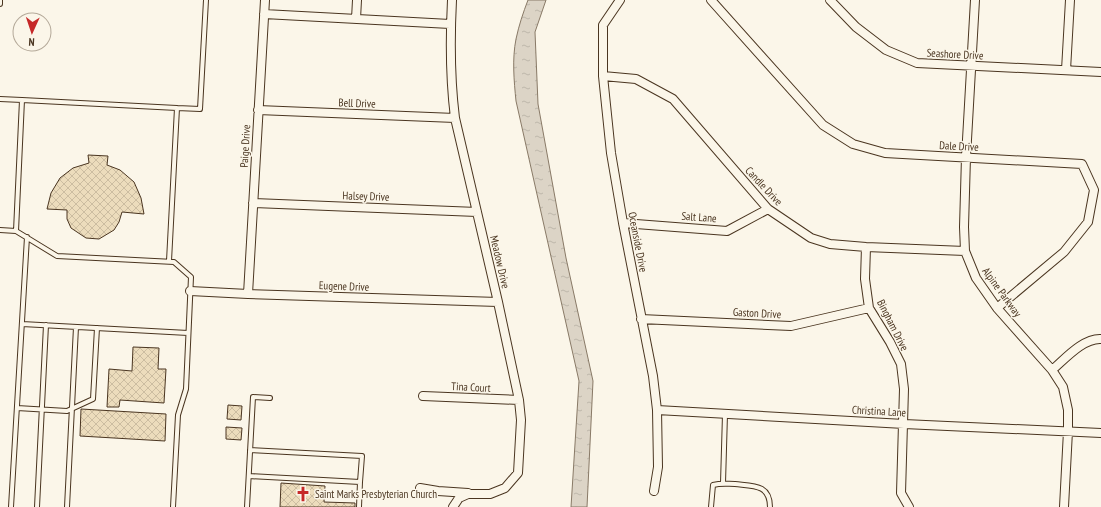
<svg xmlns="http://www.w3.org/2000/svg" width="1101" height="507" font-family="'PT Sans Narrow',sans-serif">
  <style>
    .water { fill: url(#water-ripples); stroke: #887966 }
    .building { fill: url(#building-cross-hatch); stroke: #4a3520 }
    .lines { fill: none; stroke-linecap: round; stroke-linejoin: round }
    .service-casing { stroke: #4a3520; stroke-width: 6 }
    .minor-casing { stroke: #4a3520; stroke-width: 10 }
    .service { stroke: #fbf6e9; stroke-width: 4 }
    .minor { stroke: #fbf6e9; stroke-width: 8 }
    .labels { text-anchor: middle; stroke-width: 3; stroke-linejoin: round; paint-order: stroke }
    .street-label { font-size: 11px; fill: #4a3520; stroke: #fbf6e9 }
    .poi-label { font-size: 11px; fill: #4a3520; stroke: #fbf6e9; text-anchor: start }
  </style>
  <defs>
    <pattern id="water-ripples" width="26" height="14" patternUnits="userSpaceOnUse"><rect width="26" height="14" fill="#dcd4c6"/><path d="M2 4q2-2 4 0t4 0M15 11q2-2 4 0t4 0" fill="none" stroke="#beb7aa"/></pattern>
    <pattern id="building-cross-hatch" width="8" height="8" patternUnits="userSpaceOnUse"><rect width="8" height="8" fill="#ecdcbc"/><path d="M0 0l8 8M0 8l8-8" fill="none" stroke="#ccbda1"/></pattern>
  </defs>
  <rect width="100%" height="100%" fill="#fbf6e9"/>
  <!-- water -->
  <path class="water" d="M 528,0 L 546,0 L 535,32 L 538,104 L 566,258 L 593,381 L 587,507 L 571,507 L 579,381 L 516,101 C 514,81 512,59 516,39 C 519,25 523,13 528,0 Z"/>
  <!-- building -->
  <path class="building" d="M 88,155 L 108,156 L 107,165 L 120,170 L 134,182 L 141,198 L 144,214 L 122,212 L 119,222 L 114,230 L 99,239 L 86,238 L 71,228 L 67,219 L 67,210 L 47,209 L 51,193 L 60,178 L 73,168 L 89,163 Z
    M 133,347 L 159,348 L 158,369 L 166,369 L 164,403 L 120,400 L 119,407 L 107,407 L 109,369 L 132,371 Z
    M 228,405 L 242,406 L 241,420 L 227,419 Z
    M 81,409 L 166,414 L 165,441 L 80,436 Z
    M 226,427 L 242,428 L 241,440 L 226,439 Z
    M 281,483 L 325,486 L 324,502 L 355,503 L 355,507 L 280,507 Z"/>
  <g class="lines">
    <!-- service casing -->
    <g class="service-casing">
      <path id="service" d="M 0,4 L 0,0
        M 0,99 L 22,100
        M 177,108 L 200,109 L 206,0
        M 0,230 L 16,231
        M 169,261 L 177,108 L 22,100 L 16,231 L 57,256 L 174,262 L 191,277 L 186,389 L 178,415 L 173,507
        M 22,324 L 188,333
        M 17,408 L 67,411 L 93,399 L 97,328
        M 249,476 L 360,482 L 362,456 L 250,450
        M 723,483 L 725,414
        M 11,507 L 27,237
        M 37,507 L 46,325
        M 67,507 L 76,327
        M 247,507 L 253,397 L 270,398
        M 359,507 L 360,482
        M 711,507 L 713,485 C 721,483 727,484 735,484 C 753,486 770,484 770,507"/>
    </g>
    <!-- minor casing -->
    <g class="minor-casing">
      <path id="minor" d="M 452,0 C 450,39 450,78 455,118 L 498,302 L 519,400 L 521,420 L 518,473 L 505,488 L 490,494 L 468,494 L 459,498 L 453,507
        M 620,0 L 603,25 L 603,76 L 611,153 L 623,223 L 653,376 L 657,410 L 658,467 L 654,491
        M 711,0 L 823,125 L 853,144 L 885,153 L 1082,164 L 1094,190 L 1088,222 L 1064,252 L 997,308
        M 830,0 L 856,27 L 886,50 L 917,63 L 1101,72
        M 975,0 L 966,157 L 964,227 L 965,251 L 976,278 L 997,308 L 1052,370 L 1063,387 L 1068,410 L 1068,431 L 1064,507
        M 264,14 L 450,24
        M 356,19 L 357,0
        M 1066,70 L 1070,0
        M 603,76 L 636,79 L 673,99 L 768,209 L 811,238 L 830,244 L 866,247 L 965,251
        M 258,110 L 455,118
        M 253,203 L 477,212
        M 623,223 L 727,231 L 768,209
        M 866,247 L 865,279 L 869,308 L 890,342 L 901,364 L 904,389 L 901,493 L 909,507
        M 190,291 L 248,294 L 498,302
        M 248,294 L 265,0
        M 641,319 L 791,326 L 869,308
        M 1052,370 C 1065,359 1083,338 1101,339
        M 423,396 L 519,400
        M 657,410 L 904,424 L 1101,433
        M 420,488 L 438,491 L 468,493"/>
    </g>
    <!-- service -->
    <use href="#service" class="service"/>
    <!-- minor -->
    <use href="#minor" class="minor"/>
  </g>
  <!-- icons -->
  <defs>
    <g id="church-bare" transform="scale(1.2)"><path d="M-1.2-6h2.4v3.5h3.3v2.4h-3.3V6h-2.4V-.1h-3.3v-2.4h3.3Z" fill="#c62828" stroke="#fbf6e9" stroke-width="2.5" paint-order="stroke"/></g>
  </defs>
  <g fill-rule="evenodd">
    <use href="#church-bare" x="303" y="494"/>
  </g>
  <g class="labels">
    <!-- street labels -->
    <g class="street-label">
      <text transform="translate(955 54) rotate(3)" y="4">Seashore Drive</text>
      <text transform="translate(357 103) rotate(2)" y="4">Bell Drive</text>
      <text transform="translate(245 146) rotate(-87)" y="4">Paige Drive</text>
      <text transform="translate(959 146) rotate(3)" y="4">Dale Drive</text>
      <text transform="translate(764 186) rotate(47)" y="4">Candle Drive</text>
      <text transform="translate(366 196) rotate(2)" y="4">Halsey Drive</text>
      <text transform="translate(699 217) rotate(4)" y="4">Salt Lane</text>
      <text transform="translate(638 242) rotate(79)" y="4">Oceanside Drive</text>
      <text transform="translate(500 262) rotate(77)" y="4">Meadow Drive</text>
      <text transform="translate(344 286) rotate(2)" y="4">Eugene Drive</text>
      <text transform="translate(1002 292) rotate(54)" y="4">Alpine Parkway</text>
      <text transform="translate(757 313) rotate(3)" y="4">Gaston Drive</text>
      <text transform="translate(893 325) rotate(63)" y="4">Bingham Drive</text>
      <text transform="translate(471 387) rotate(3)" y="4">Tina Court</text>
      <text transform="translate(879 411) rotate(3)" y="4">Christina Lane</text>
    </g>
    <!-- poi labels -->
    <g class="poi-label">
      <text x="315" y="498">Saint Marks Presbyterian Church</text>
    </g>
  </g>
  <!-- north arrow -->
  <g transform="translate(32 32) rotate(183)"><circle r="19" fill="#fbf6e9" stroke="#b4a999"/>
  <path d="M0-3L7 15L0 10L-7 15Z" fill="#c62828"/>
  <text y="-6" font-size="11" font-weight="bold" text-anchor="middle" fill="#4a3520">N</text>
  </g>
</svg>
